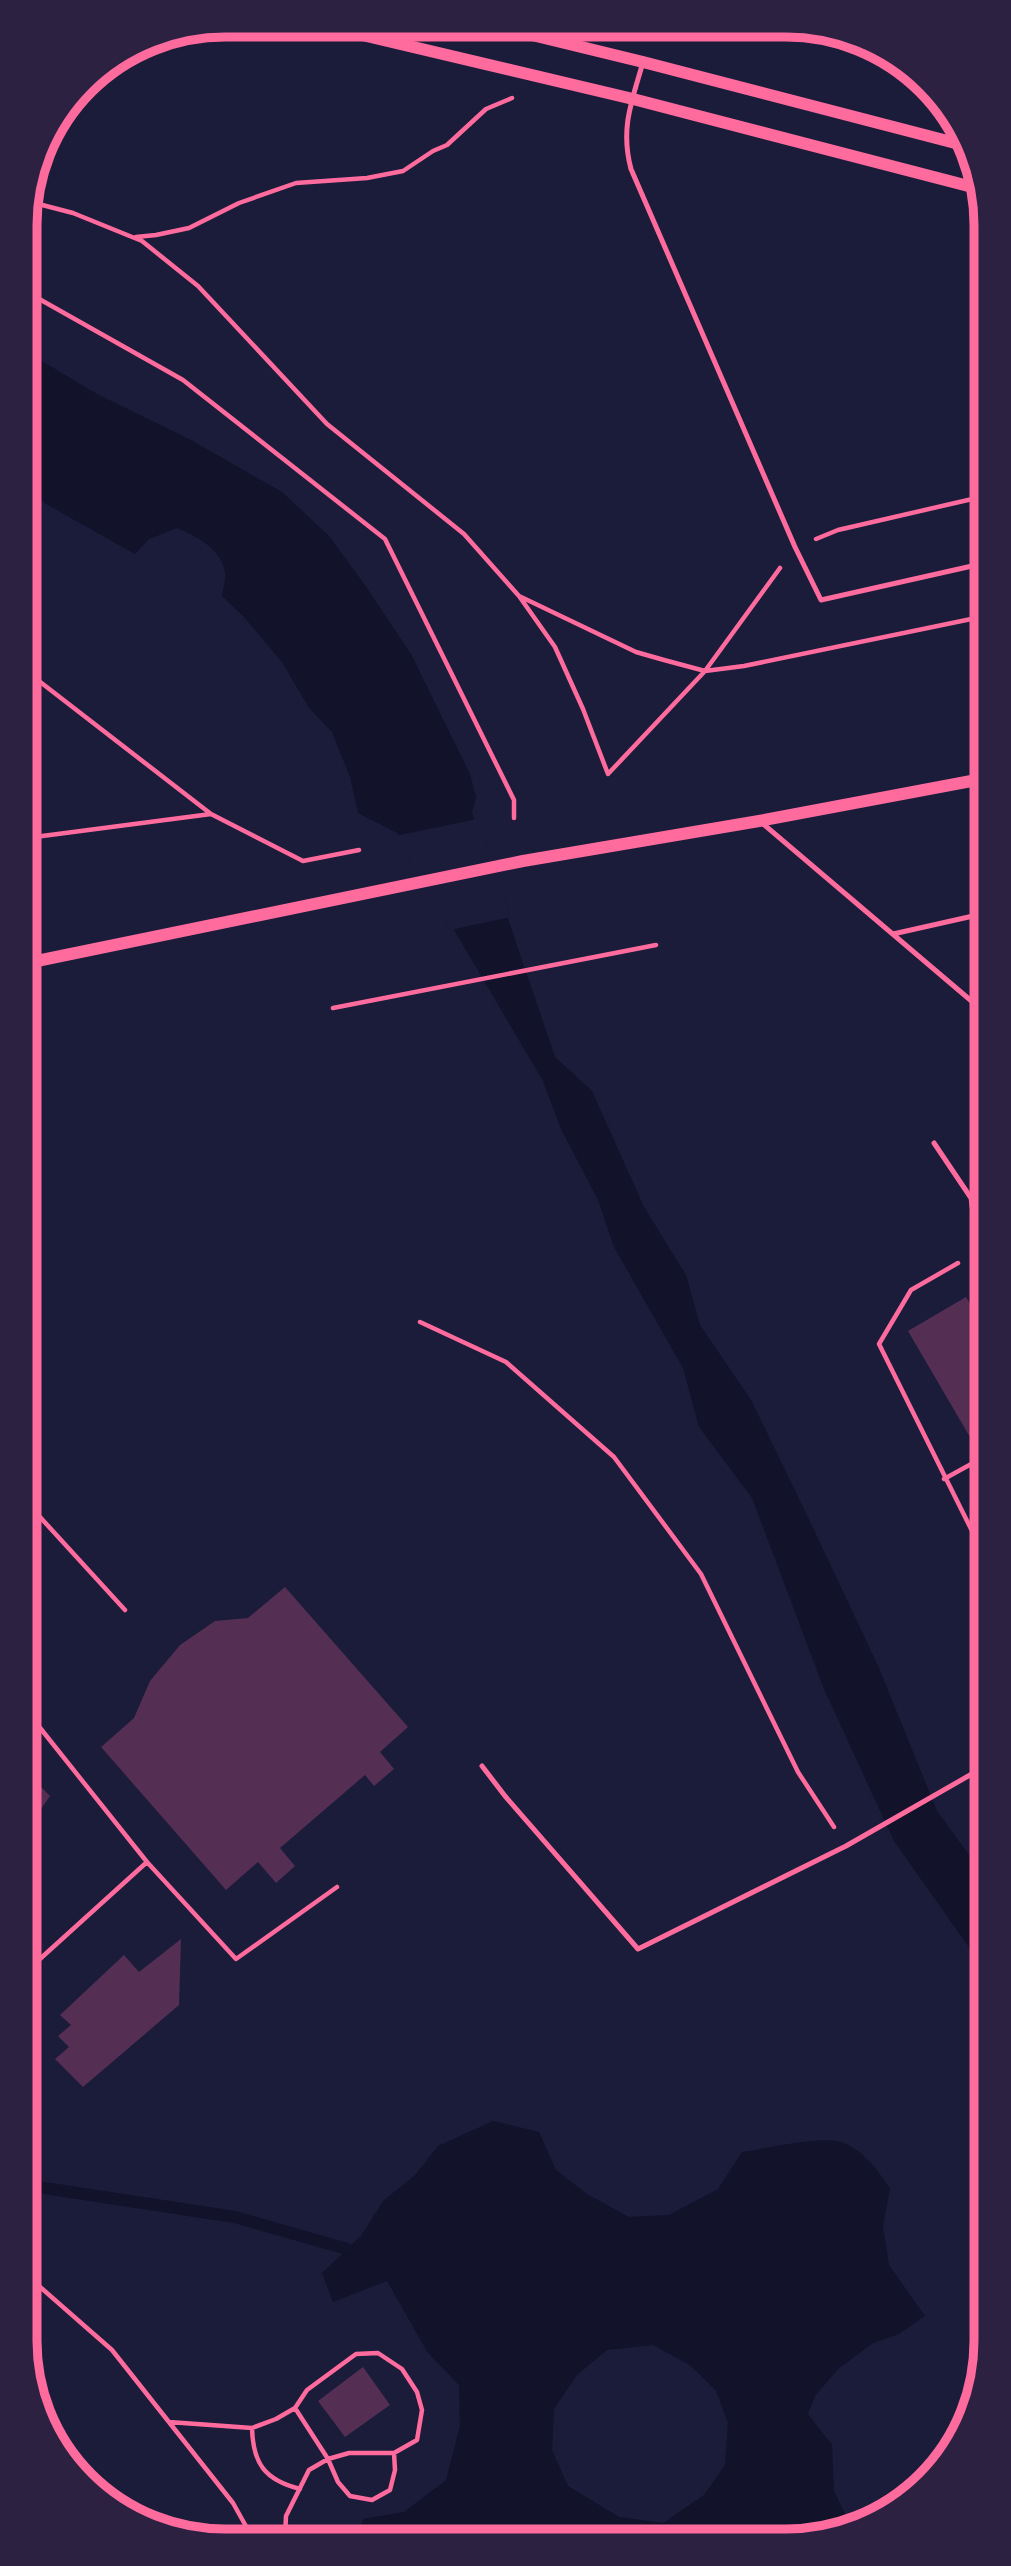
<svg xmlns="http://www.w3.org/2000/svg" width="1011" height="2566" font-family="Commissioner,sans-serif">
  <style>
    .water { fill: #12122b; fill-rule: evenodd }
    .pier { fill: #1b1b3a }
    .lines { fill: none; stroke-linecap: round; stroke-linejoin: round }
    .stream { stroke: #12122b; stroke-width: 12 }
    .building { fill: #542f53 }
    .path { stroke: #ff6b9d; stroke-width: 4.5 }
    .service { stroke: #ff6b9d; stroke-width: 5 }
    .tertiary { stroke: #ff6b9d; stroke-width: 12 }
    .rim { fill: none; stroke: #ff6b9d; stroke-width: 9 }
  </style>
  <rect width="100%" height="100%" fill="#1b1b3a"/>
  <!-- water -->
  <path class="water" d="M 25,351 L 97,394 L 191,440 L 282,492 L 330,537 L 367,588 L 411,654 L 470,774 L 476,797 L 472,813 L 555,1057 L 592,1091 L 644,1207 L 686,1275 L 700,1325 L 751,1400 L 806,1513 L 879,1668 L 937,1811 L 985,1877 L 985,1970 L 894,1841 L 824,1689 L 752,1498 L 699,1427 L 683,1368 L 614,1247 L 598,1200 L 561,1129 L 543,1081 L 397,833 L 358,813 L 350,777 L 332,732 L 309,708 L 282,662 L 243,616 L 222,596 C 223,589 226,580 225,573 C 222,549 196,536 177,528 L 149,539 L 135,554 L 46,504 L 26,488 Z
    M 493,2121 L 539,2132 L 556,2170 L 587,2194 L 629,2217 L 669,2215 L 718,2189 L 742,2152 C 765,2149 825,2134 844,2143 C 864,2151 878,2171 890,2188 L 883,2226 L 889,2265 L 925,2316 L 899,2334 L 873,2343 L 838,2369 L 815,2396 L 808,2414 L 832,2445 L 834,2491 L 851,2526 L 855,2527 L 838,2535 L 358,2537 L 363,2519 L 404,2512 L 446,2480 L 460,2426 L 459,2385 L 428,2353 L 387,2281 L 333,2302 L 322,2273 L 361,2236 L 383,2201 L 415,2175 L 438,2146 ZM 653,2345 L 691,2366 L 716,2391 L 728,2423 L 725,2465 L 704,2495 L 663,2523 L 619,2517 L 568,2486 L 552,2450 L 554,2409 L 577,2375 L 607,2350 Z"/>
  <!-- pier -->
  <path class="pier" d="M 477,819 L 511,917 L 450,930 L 395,836 Z"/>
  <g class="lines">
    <!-- stream -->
    <path class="stream" d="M 31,2186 L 235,2217 L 347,2249"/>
  </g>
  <!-- building -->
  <path class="building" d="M 966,1297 L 983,1326 L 983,1439 L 974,1444 L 908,1331 Z
    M 285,1587 L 408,1727 L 380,1752 L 394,1769 L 374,1786 L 365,1775 L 280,1848 L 295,1866 L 276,1883 L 258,1862 L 226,1890 L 101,1747 L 134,1718 L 150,1681 L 180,1645 L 215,1621 L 248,1618 Z
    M 29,1775 L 50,1796 L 34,1819 L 31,1838 Z
    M 181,1939 L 179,2005 L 83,2087 L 55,2059 L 69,2047 L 58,2036 L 71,2025 L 60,2015 L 124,1955 L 139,1972 Z
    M 363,2367 L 390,2405 L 345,2437 L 318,2401 Z"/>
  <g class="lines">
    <!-- path -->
    <path class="path" d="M 27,201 L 73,213 L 142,241 L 198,286 L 327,424 L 464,534 L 519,596 L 555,647 L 583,709 L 608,774 L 705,671 L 780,568
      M 136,237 L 156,235 L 189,228 L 239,203 L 296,183 L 367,178 L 403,171 L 433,151 L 447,145 L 486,109 L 512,98
      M 25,291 L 183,380 L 385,539 L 514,800 L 514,818
      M 816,539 L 838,530 L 981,497
      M 519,596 L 636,652 L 664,660 L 705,671 L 744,666 L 981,617
      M 26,671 L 211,814 L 303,861 L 359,850
      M 27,838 L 211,814
      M 333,1008 L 656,945
      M 958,1263 L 911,1290 L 879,1344 L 984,1555
      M 420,1322 L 506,1362 L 614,1457 L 701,1574 L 798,1772 L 834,1827
      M 944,1479 L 984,1457
      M 29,1505 L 125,1610
      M 29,1714 L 147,1862 L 30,1968
      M 147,1862 L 236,1959 L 337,1887
      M 31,2279 L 112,2350 L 233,2503 L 252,2537
      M 295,2408 L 328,2459 L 338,2482 L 350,2496 L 372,2500 L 390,2490 L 395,2470 L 394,2453
      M 169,2422 L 252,2428 L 276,2419 L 295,2408 L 307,2390 L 356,2354 L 378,2353 L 402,2369 L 417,2392 L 422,2410 L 417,2440 L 394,2453 L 349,2453 L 328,2459 L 309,2470 L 286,2516 L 285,2537
      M 252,2428 C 253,2464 265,2480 300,2489"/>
    <!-- service -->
    <path class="service" d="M 643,62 C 632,101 620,128 631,169 L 795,547 L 821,600 L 981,564
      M 762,823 L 982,1010
      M 893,934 L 982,914
      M 934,1143 L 971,1198 L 978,1252 L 983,1260
      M 482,1766 L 505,1796 L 638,1949 L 846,1846 L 984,1767"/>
    <!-- tertiary -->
    <path class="tertiary" d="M 320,25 L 633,99 L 980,189
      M 495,26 L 643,62 L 963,145
      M 27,963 L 523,861 L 759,821 L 982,779"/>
  </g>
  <!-- crop -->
  <path d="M0 0H1011V2566H0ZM225 37H786A188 188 0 0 1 974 225V2341A188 188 0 0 1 786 2529H225A188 188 0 0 1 37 2341V225A188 188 0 0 1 225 37Z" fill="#2d2142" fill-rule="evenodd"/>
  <path class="rim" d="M225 37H786A188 188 0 0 1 974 225V2341A188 188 0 0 1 786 2529H225A188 188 0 0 1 37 2341V225A188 188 0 0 1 225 37Z"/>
</svg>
